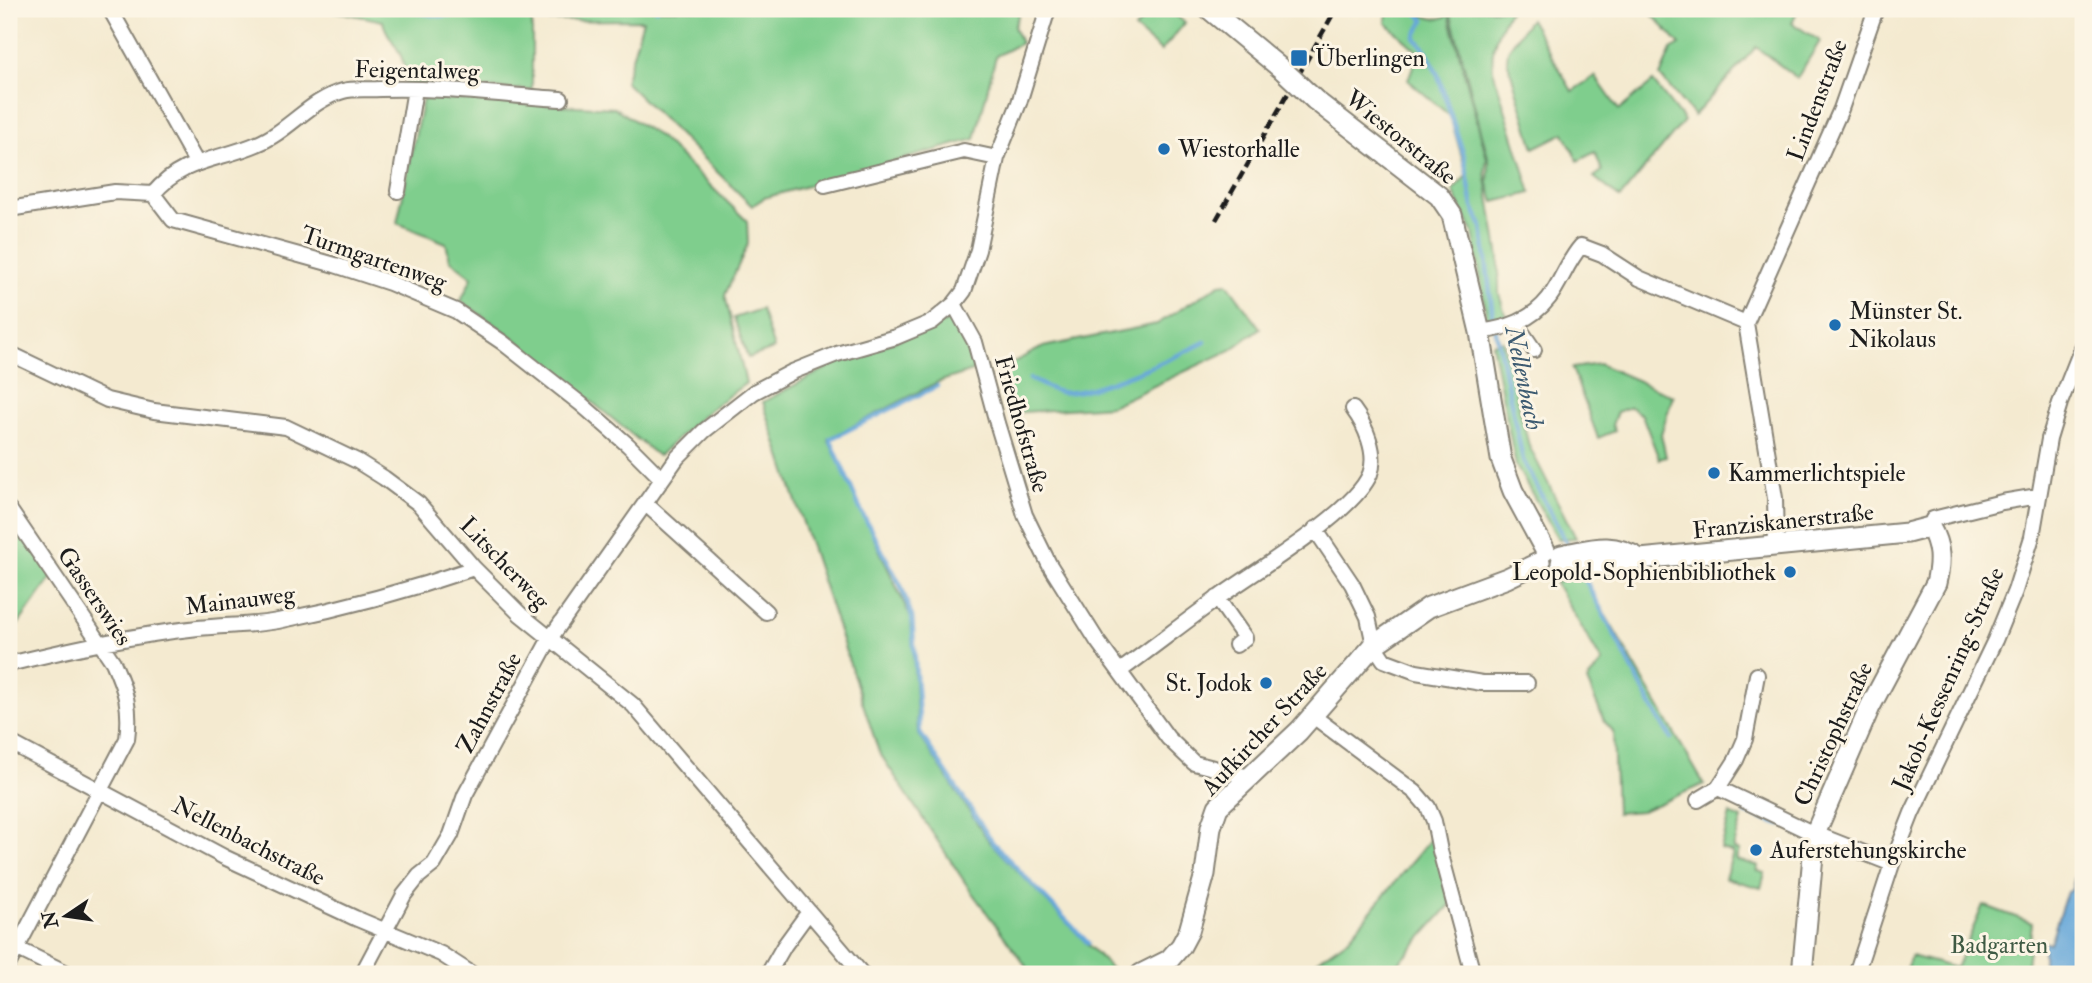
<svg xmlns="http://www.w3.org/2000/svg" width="2092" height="983" font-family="'IM FELL Double Pica',serif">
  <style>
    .green { fill: #7fce8d; stroke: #4e7554; stroke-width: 2 }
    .water { fill: #66a7d9; stroke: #41627a; stroke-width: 2 }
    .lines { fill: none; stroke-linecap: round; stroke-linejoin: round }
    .stream { stroke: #66a7d9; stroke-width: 4.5 }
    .minor-casing { stroke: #888376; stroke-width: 18 }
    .tertiary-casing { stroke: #888376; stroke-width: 23 }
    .minor { stroke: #fff; stroke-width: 14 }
    .tertiary { stroke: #fff; stroke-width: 19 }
    .rail { stroke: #1c1c1c; stroke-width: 4.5; stroke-dasharray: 10 5; stroke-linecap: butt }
    .tertiary-bridge-casing { stroke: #888376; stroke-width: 23; stroke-linecap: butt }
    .tertiary-bridge { stroke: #fff; stroke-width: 19 }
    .poi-dot { fill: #1f6fb2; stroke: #fcf5e5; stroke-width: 2.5 }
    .labels { text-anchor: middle; stroke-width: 6; stroke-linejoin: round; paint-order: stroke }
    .poi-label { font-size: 24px; fill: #1c1c1c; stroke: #fcf5e5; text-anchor: start }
    .street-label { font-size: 24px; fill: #1c1c1c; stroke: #fcf5e5 }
    .park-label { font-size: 24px; fill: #3f5a44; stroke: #fcf5e5 }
    .water-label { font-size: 26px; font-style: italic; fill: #3d5b71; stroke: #fcf5e5 }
  </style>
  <rect width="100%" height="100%" fill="#fcf5e5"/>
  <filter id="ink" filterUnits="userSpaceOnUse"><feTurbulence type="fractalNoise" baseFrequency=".0143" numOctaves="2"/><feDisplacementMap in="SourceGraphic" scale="14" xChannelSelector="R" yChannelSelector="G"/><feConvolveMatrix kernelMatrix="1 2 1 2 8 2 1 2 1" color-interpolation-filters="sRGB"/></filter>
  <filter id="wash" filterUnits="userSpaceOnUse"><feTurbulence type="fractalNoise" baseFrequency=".00686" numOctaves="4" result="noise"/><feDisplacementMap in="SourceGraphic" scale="28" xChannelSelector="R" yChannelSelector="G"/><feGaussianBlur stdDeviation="1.57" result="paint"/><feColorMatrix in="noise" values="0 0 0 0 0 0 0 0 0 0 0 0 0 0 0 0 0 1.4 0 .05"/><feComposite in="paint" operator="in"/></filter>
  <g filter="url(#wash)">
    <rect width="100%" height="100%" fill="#f4ead0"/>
    <!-- green -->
    <path class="green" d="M 325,9 L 1021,9 L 1014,27 L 1021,43 L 996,56 L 975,139 L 764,198 L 752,206 L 625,82 L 643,20 L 532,21 L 532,90 L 405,85 C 405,78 405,69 403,62 C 400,47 384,34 383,21 Z
      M 1152,9 L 1169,9 L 1185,23 L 1161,51 L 1135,29 Z
      M 1387,9 L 1415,9 C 1426,18 1436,22 1449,15 L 1487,159 L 1485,172 L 1499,258 L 1499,294 L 1507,320 L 1488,327 L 1473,232 L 1453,191 L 1467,175 L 1450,116 L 1408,80 L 1418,52 L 1386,23 Z
      M 1458,9 L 1510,9 C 1499,29 1490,46 1493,70 L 1531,193 L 1494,202 L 1488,184 L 1489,161 L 1451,15 Z
      M 1647,9 L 1798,9 L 1792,23 L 1820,41 L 1797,78 L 1756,47 L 1694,116 L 1660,76 L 1671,50 L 1680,45 Z
      M 1530,19 L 1572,91 L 1595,76 L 1619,110 L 1653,82 L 1684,121 L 1620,198 L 1594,177 L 1602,171 L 1595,152 L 1578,161 L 1564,133 L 1534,148 L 1507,60 L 1508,50 Z
      M 423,98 L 615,108 L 661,138 L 747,221 L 748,244 L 725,295 L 746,383 L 709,410 L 658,456 L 515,339 L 461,301 L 472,277 L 450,260 L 446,243 L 397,223 Z
      M 1227,283 L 1260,328 L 1231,350 L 1111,406 L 1009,413 L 1000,369 L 1043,347 L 1157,324 L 1220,284 Z
      M 761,309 L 774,349 L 748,358 L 734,318 Z
      M 952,319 L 969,342 L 976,370 L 938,382 L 828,439 L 911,618 L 918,733 L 989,841 L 1116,974 L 1032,974 L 970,890 L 879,752 L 763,402 L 836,363 Z
      M 1503,341 L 1529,446 L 1576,538 L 1558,539 L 1516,466 L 1492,344 Z
      M 1599,364 L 1673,396 L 1661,434 L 1666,457 L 1659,459 L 1642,415 L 1630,407 L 1617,412 L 1612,425 L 1615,431 L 1598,438 L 1572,368 Z
      M 9,512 L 53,576 L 9,637 Z
      M 1582,575 L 1704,784 L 1642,811 L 1616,813 L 1613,731 L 1604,721 L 1587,681 L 1602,662 L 1555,582 Z
      M 1730,814 L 1742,819 L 1733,849 L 1739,851 L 1736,860 L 1758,866 L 1757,871 L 1765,873 L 1761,888 L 1725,878 L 1733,853 L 1721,849 Z
      M 1433,836 L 1451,904 L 1389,974 L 1298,974 L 1349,938 Z
      M 1983,905 L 2032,923 L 2026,974 L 1904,974 L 1911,956 L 1956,968 Z"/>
    <!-- water -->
    <path class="water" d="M 2081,850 L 2083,850 L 2083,974 L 2043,974 L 2043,941 L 2050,943 L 2067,891 L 2071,890 C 2077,874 2076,865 2081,850 Z"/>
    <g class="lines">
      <!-- stream -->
      <path class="stream" d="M 399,9 L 440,16 L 498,9
        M 656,9 L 657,9
        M 1414,9 L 1424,20 L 1415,37 L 1427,52 L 1438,75 L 1464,156 L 1473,207 L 1482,226 L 1493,317 L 1523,460 L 1568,546
        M 1030,379 C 1039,383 1050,390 1060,392 C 1084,398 1180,355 1205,342
        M 937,386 L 830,439 L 862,513 L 901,586 L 912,617 L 920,733 L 993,843 L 1088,943
        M 1580,570 L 1655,712 L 1671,738
        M 1746,813 L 1781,825"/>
    </g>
  </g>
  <g filter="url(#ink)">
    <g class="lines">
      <!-- minor casing -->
      <g class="minor-casing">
        <path id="minor" d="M 110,9 L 196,162
          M 825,185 L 964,151 L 997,158
          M 398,191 L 415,89
          M 153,194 L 173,220 L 335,265 L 390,283 L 456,311 L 502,342 L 581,404 L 628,445 L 662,479
          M 9,209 L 115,192 L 153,194 C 183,158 218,161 257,144 C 288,132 310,100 343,91 C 354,88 368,90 380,89 C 440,87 501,95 561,99
          M 954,304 L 975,342 L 997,423 L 1025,515 L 1049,564 L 1098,642 L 1168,738 L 1194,763 L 1249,777
          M 1517,325 L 1534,350
          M 1480,332 C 1507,328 1531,321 1549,298 C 1561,282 1567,262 1581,246 L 1602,254 L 1639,278 L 1746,323
          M 9,353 L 107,400 L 154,411 L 286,427 L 357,461 L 384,478 L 419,504 L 474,568 L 520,614 L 633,705 L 862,974
          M 646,504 L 766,612
          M 9,509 L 113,662 C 126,691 131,708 127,739 L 9,963
          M 1930,527 L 1933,519 L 2002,502 L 2038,496
          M 1315,529 L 1352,584 L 1368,617 L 1374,645 L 1384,660 L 1416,672 L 1482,683 L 1527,683
          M 1776,546 L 1775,498 L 1746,323 L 1841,109 L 1876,9
          M 1217,598 L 1245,638 L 1236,645
          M 9,664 C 71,649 133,635 198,628 C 224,625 251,626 278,621 C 344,608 410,590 474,568
          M 1120,671 C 1153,647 1185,622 1218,598 C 1255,571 1355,512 1370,474 C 1378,453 1365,425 1353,409
          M 1313,716 L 1415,792 L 1428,807 L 1434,821 L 1440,851 L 1473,974
          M 9,742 L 224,857 L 355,918 L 441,954 L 472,974
          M 1718,788 L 1806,830 L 1892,864
          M 1698,800 L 1718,788 L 1736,760 L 1745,739 L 1757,675
          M 16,948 L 69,974
          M 362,974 L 404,895 L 419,876 L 434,864 L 451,835 L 465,795 L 549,640 L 677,458 L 704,431 L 754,392 L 792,372 L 837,354 L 896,337 L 932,322 L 954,304 L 964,291 L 978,250 L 997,158 L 1019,103 L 1048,9
          M 768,974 L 784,946 L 808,913
          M 1856,974 L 1892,864 L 1912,813 L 1995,640 L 2015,591 L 2032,537 L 2049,439 L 2060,403 L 2083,345"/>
      </g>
      <!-- tertiary casing -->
      <g class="tertiary-casing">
        <path id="tertiary" d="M 1209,9 L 1284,71
          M 1315,100 L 1439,196 L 1452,215 L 1480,332 L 1501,459 L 1513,491 L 1545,550
          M 1561,555 C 1593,549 1610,541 1640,559
          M 1561,563 L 1602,566
          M 1613,564 L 1640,559 L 1907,533 L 1930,527 C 1941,546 1941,562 1936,583 L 1870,707 L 1815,834 L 1802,974
          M 1141,974 L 1169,960 L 1181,946 L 1189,931 L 1205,874 L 1211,827 L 1218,807 L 1299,731 L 1374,645 L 1429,607 L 1507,578 L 1540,562"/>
      </g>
      <!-- minor -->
      <use href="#minor" class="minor"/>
      <!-- tertiary -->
      <use href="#tertiary" class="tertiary"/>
      <!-- rail -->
      <path class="rail" d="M 1216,220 L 1336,9"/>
      <!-- tertiary-bridge casing -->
      <g class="tertiary-bridge-casing">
        <path id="tertiary-bridge" d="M 1284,71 L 1315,100"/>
      </g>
      <!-- tertiary-bridge -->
      <use href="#tertiary-bridge" class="tertiary-bridge"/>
    </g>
  </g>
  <!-- markers -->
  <g class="poi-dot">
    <rect x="1290" y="49" width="18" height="18" rx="3.5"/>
    <circle cx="1164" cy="149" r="7"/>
    <circle cx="1835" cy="325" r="7"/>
    <circle cx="1714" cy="473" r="7"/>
    <circle cx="1790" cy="572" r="7"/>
    <circle cx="1266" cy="683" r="7"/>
    <circle cx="1756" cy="850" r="7"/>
  </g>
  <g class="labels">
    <!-- poi labels -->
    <g class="poi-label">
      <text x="1315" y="66">Überlingen</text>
      <text x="1178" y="157">Wiestorhalle</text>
      <text x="1849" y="319">Münster St.<tspan x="1849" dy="28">Nikolaus</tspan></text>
      <text x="1728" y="481">Kammerlichtspiele</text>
      <text x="1776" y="580" text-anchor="end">Leopold-Sophienbibliothek</text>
      <text x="1252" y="691" text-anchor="end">St. Jodok</text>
      <text x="1770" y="858">Auferstehungskirche</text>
    </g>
    <!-- street labels -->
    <g class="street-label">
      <text transform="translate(417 70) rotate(1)" y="8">Feigentalweg</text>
      <text transform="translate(1817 100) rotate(-69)" y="8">Lindenstraße</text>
      <text transform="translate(1401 137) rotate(39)" y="8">Wiestorstraße</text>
      <text transform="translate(374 258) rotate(19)" y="8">Turmgartenweg</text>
      <text transform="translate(1022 424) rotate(74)" y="8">Friedhofstraße</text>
      <text transform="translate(1783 521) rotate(-6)" y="8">Franziskanerstraße</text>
      <text transform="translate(505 563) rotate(46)" y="8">Litscherweg</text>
      <text transform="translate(95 596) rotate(56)" y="8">Gasserswies</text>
      <text transform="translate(240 600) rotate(-7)" y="8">Mainauweg</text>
      <text transform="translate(1948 679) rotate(-66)" y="8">Jakob-Kessenring-Straße</text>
      <text transform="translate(489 703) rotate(-62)" y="8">Zahnstraße</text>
      <text transform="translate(1264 729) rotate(-47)" y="8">Aufkircher Straße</text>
      <text transform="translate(1833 734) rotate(-65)" y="8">Christophstraße</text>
      <text transform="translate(249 841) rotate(27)" y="8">Nellenbachstraße</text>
    </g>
    <!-- park labels -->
    <g class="park-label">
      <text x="1999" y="953">Badgarten</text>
    </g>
    <!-- water labels -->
    <g class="water-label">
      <text transform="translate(1525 378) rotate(78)" y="9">Nellenbach</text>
    </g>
  </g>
  <!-- margin -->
  <rect width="2092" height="983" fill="none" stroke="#fcf5e5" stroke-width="35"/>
  <!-- north arrow -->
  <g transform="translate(66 916) rotate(257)" stroke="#fcf5e5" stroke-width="5" paint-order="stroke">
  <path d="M0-5L12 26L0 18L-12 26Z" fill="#1c1c1c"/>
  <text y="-10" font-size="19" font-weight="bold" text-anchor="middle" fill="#1c1c1c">N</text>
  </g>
</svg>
